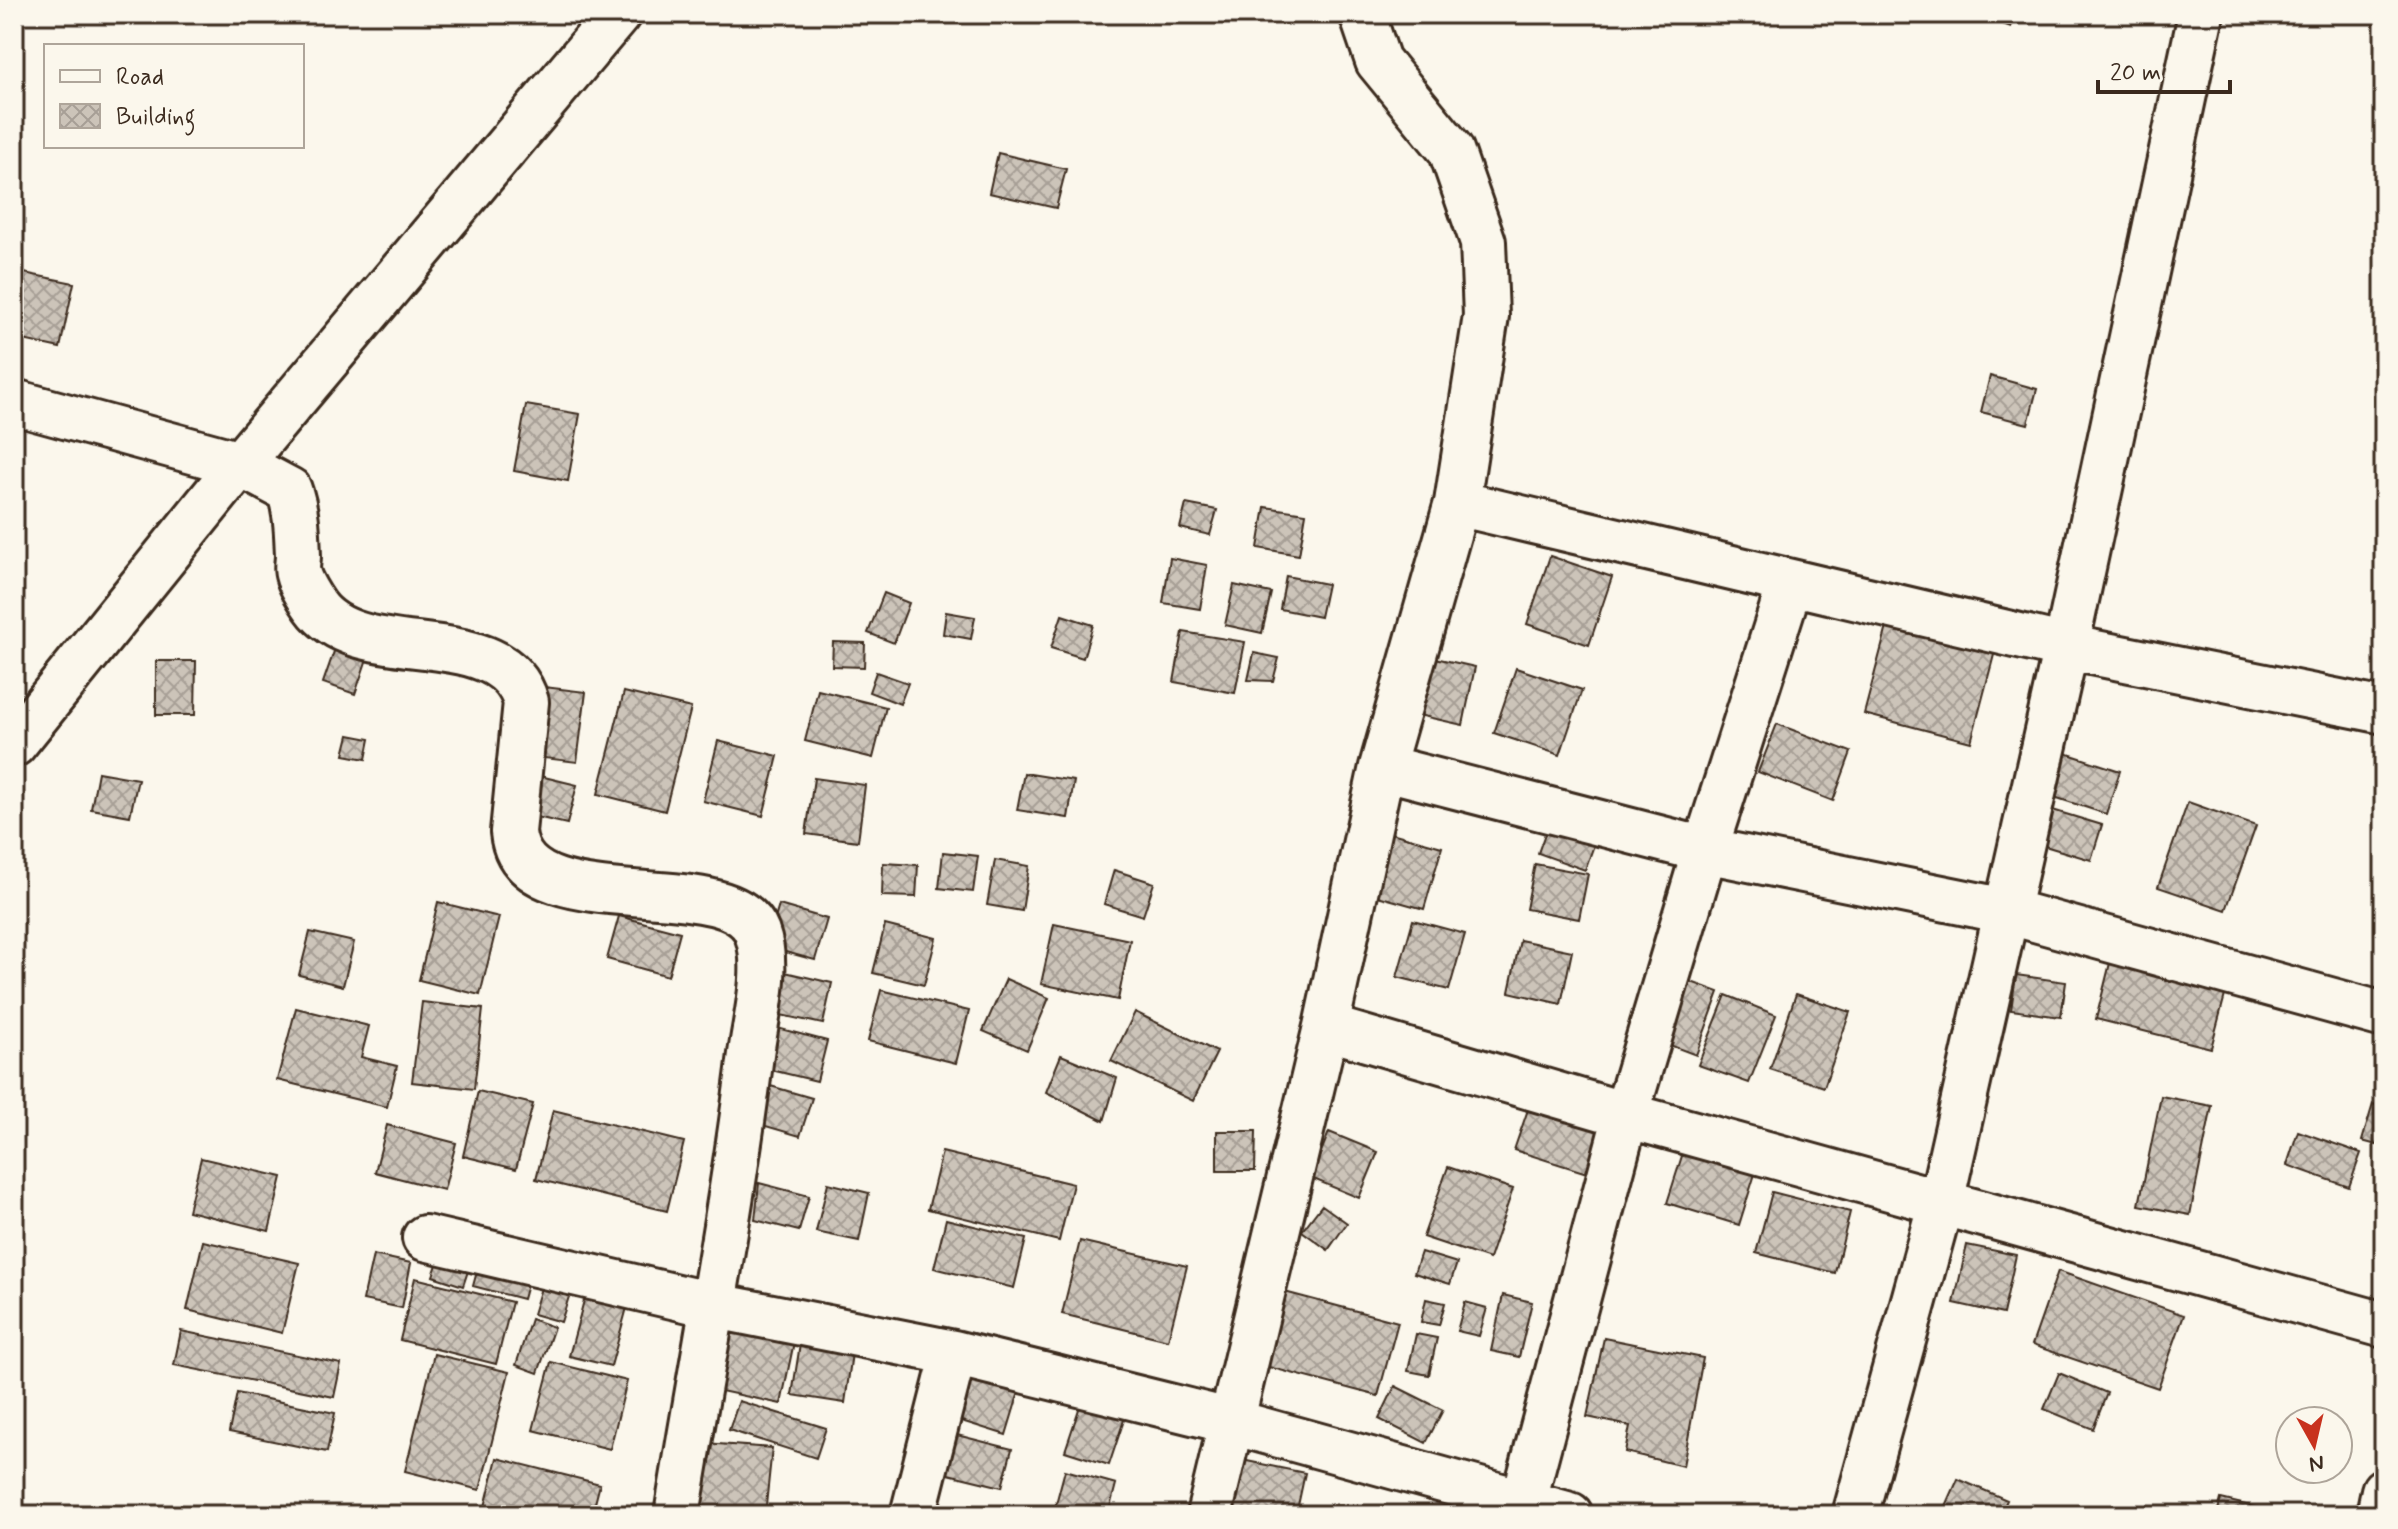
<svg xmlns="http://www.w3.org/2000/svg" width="2398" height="1529" font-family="Mynerve,sans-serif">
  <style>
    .building { fill: url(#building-cross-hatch); stroke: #3b2a1e; stroke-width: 2 }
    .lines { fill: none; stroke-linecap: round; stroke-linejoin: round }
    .street-casing { stroke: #3b2a1e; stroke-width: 50 }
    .street { stroke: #fbf7ec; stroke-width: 44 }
  </style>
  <defs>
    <pattern id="building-cross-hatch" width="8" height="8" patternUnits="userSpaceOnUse" patternTransform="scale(2)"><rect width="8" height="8" fill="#ccc4b9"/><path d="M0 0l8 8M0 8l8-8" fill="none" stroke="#a79f96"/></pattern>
  </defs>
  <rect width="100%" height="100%" fill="#fbf7ec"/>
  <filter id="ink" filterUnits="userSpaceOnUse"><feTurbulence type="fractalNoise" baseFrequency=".0125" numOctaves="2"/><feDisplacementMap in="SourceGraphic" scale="16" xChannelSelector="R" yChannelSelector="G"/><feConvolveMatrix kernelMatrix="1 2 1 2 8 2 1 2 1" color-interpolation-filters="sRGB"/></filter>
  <g filter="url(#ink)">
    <!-- building -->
    <path class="building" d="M 1987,14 L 2016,14 L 2011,27 L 1986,18 Z
      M 998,153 L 1066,169 L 1056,208 L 989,193 Z
      M 14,271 L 74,283 L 60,348 L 14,338 Z
      M 1990,376 L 2037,389 L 2028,424 L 1981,412 Z
      M 526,405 L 580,414 L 568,481 L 514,471 Z
      M 1186,504 L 1217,510 L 1210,535 L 1180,528 Z
      M 1265,507 L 1306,513 L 1299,555 L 1258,548 Z
      M 1550,556 L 1612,577 L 1589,645 L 1527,624 Z
      M 1170,558 L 1207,565 L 1200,609 L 1163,603 Z
      M 1286,576 L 1327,584 L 1320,617 L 1280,609 Z
      M 1234,585 L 1271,593 L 1262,633 L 1225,625 Z
      M 884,593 L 909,603 L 894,643 L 868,633 Z
      M 946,612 L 975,617 L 971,639 L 943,634 Z
      M 1062,615 L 1093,625 L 1083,658 L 1051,648 Z
      M 1888,623 L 1995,651 L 1971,742 L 1864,714 Z
      M 1183,632 L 1245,642 L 1235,693 L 1174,682 Z
      M 339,637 L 371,647 L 355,694 L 323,683 Z
      M 833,642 L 865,643 L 864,667 L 832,666 Z
      M 1254,653 L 1279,658 L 1273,681 L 1248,680 Z
      M 1431,657 L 1475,667 L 1463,725 L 1418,715 Z
      M 156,661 L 196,661 L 195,715 L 156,715 Z
      M 1516,668 L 1582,690 L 1560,755 L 1494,733 Z
      M 876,672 L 908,683 L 900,704 L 869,692 Z
      M 536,686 L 586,692 L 577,762 L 527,756 Z
      M 818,690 L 886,707 L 873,758 L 805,741 Z
      M 624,692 L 691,708 L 665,811 L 598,794 Z
      M 1777,724 L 1851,752 L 1833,801 L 1758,772 Z
      M 349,735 L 370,739 L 366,759 L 344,755 Z
      M 718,741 L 778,756 L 763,816 L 703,801 Z
      M 2053,749 L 2120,771 L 2106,814 L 2039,792 Z
      M 98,772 L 138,779 L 130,816 L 91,809 Z
      M 1024,773 L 1074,781 L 1068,818 L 1017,810 Z
      M 536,775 L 577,785 L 567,824 L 528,815 Z
      M 814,778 L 865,785 L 858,841 L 806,834 Z
      M 2188,802 L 2256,826 L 2226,910 L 2158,887 Z
      M 2036,805 L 2102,825 L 2091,860 L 2025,840 Z
      M 1551,817 L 1598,834 L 1585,870 L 1538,853 Z
      M 1391,833 L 1442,847 L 1424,909 L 1374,895 Z
      M 943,852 L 978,856 L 973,892 L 939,888 Z
      M 995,860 L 1029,866 L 1022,911 L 987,905 Z
      M 883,863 L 918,865 L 916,897 L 882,896 Z
      M 1535,864 L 1588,874 L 1579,919 L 1526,909 Z
      M 1114,870 L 1154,883 L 1143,916 L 1104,904 Z
      M 438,902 L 499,917 L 480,995 L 419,980 Z
      M 779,905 L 827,919 L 815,960 L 767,947 Z
      M 619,916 L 680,932 L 668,976 L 607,959 Z
      M 1413,920 L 1465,934 L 1449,990 L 1397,977 Z
      M 1054,924 L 1130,940 L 1118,1000 L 1041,984 Z
      M 885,925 L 936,938 L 924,985 L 873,973 Z
      M 310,932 L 354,942 L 343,986 L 299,975 Z
      M 1520,940 L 1572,951 L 1561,1004 L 1509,992 Z
      M 2113,951 L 2229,980 L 2211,1048 L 2096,1019 Z
      M 785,972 L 832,983 L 823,1024 L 776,1014 Z
      M 2016,975 L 2066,982 L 2061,1017 L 2011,1010 Z
      M 1006,979 L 1049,998 L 1027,1050 L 983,1031 Z
      M 1683,979 L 1719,992 L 1696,1055 L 1659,1041 Z
      M 881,990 L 969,1011 L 956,1063 L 868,1041 Z
      M 1796,994 L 1850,1012 L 1824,1087 L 1770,1069 Z
      M 1726,995 L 1776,1015 L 1749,1083 L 1698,1065 Z
      M 422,1002 L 483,1009 L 474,1089 L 412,1082 Z
      M 296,1008 L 369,1026 L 361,1057 L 397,1066 L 387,1107 L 277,1080 Z
      M 1135,1012 L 1217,1052 L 1193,1101 L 1111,1061 Z
      M 777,1028 L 827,1041 L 817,1081 L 767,1069 Z
      M 1061,1055 L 1117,1078 L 1104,1121 L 1046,1092 Z
      M 760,1083 L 812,1098 L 800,1136 L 749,1121 Z
      M 478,1091 L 533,1104 L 516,1169 L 463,1156 Z
      M 1533,1095 L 1608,1119 L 1590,1174 L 1514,1150 Z
      M 2161,1096 L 2212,1106 L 2190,1215 L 2139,1205 Z
      M 2373,1104 L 2384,1107 L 2384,1147 L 2362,1141 Z
      M 553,1110 L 684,1142 L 667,1211 L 536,1179 Z
      M 387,1125 L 456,1143 L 444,1190 L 375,1172 Z
      M 1217,1131 L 1256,1131 L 1255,1171 L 1217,1171 Z
      M 2298,1131 L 2361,1153 L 2349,1187 L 2287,1165 Z
      M 1329,1132 L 1378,1152 L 1359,1198 L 1311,1178 Z
      M 1688,1137 L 1759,1161 L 1739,1225 L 1667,1203 Z
      M 942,1152 L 1073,1184 L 1059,1241 L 928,1209 Z
      M 201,1158 L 282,1177 L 269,1231 L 188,1211 Z
      M 1448,1167 L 1513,1189 L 1489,1259 L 1423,1237 Z
      M 759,1183 L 809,1196 L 799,1231 L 755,1220 Z
      M 828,1183 L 869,1193 L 859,1241 L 816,1232 Z
      M 1772,1192 L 1850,1212 L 1835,1273 L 1756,1253 Z
      M 1322,1205 L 1347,1223 L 1328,1250 L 1302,1231 Z
      M 946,1219 L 1026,1239 L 1014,1288 L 934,1268 Z
      M 203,1241 L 299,1263 L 282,1333 L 187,1310 Z
      M 1080,1241 L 1187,1266 L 1168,1340 L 1062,1314 Z
      M 444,1244 L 474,1253 L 463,1286 L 433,1276 Z
      M 1967,1245 L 2016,1255 L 2003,1314 L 1954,1303 Z
      M 1421,1252 L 1457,1263 L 1450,1284 L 1414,1273 Z
      M 373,1255 L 411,1263 L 402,1308 L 363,1300 Z
      M 481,1257 L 531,1270 L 523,1299 L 473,1286 Z
      M 2058,1271 L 2184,1315 L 2158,1388 L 2032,1345 Z
      M 415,1278 L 512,1302 L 496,1364 L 400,1340 Z
      M 544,1278 L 572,1287 L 561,1322 L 533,1314 Z
      M 1277,1290 L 1398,1322 L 1378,1396 L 1257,1364 Z
      M 586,1293 L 628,1304 L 611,1366 L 569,1356 Z
      M 1503,1295 L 1532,1302 L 1519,1357 L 1491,1351 Z
      M 1426,1299 L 1445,1303 L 1439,1325 L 1421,1322 Z
      M 1465,1302 L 1487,1308 L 1479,1336 L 1457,1331 Z
      M 531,1319 L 554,1327 L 538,1373 L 516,1365 Z
      M 726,1327 L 794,1342 L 781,1404 L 712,1389 Z
      M 181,1331 L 341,1364 L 334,1397 L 174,1365 Z
      M 1416,1334 L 1437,1338 L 1429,1375 L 1408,1371 Z
      M 801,1338 L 853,1346 L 845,1403 L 792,1395 Z
      M 1604,1338 L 1703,1358 L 1683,1466 L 1625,1452 L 1630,1426 L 1587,1417 Z
      M 434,1354 L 509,1372 L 480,1490 L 405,1471 Z
      M 551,1362 L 627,1381 L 610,1449 L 533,1430 Z
      M 2059,1373 L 2107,1393 L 2093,1429 L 2044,1409 Z
      M 966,1375 L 1019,1392 L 1006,1435 L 952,1418 Z
      M 1395,1386 L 1443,1410 L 1426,1443 L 1379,1419 Z
      M 1086,1388 L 1130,1402 L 1109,1465 L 1065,1451 Z
      M 237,1393 L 335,1413 L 327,1452 L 229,1432 Z
      M 739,1401 L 826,1428 L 816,1458 L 729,1430 Z
      M 953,1434 L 1012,1449 L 1002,1487 L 944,1473 Z
      M 704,1443 L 772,1448 L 765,1515 L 698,1510 Z
      M 497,1458 L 600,1484 L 592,1515 L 483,1515 Z
      M 1242,1460 L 1305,1473 L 1296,1515 L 1230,1515 Z
      M 1065,1470 L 1116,1484 L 1108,1515 L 1053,1515 Z
      M 1958,1479 L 2007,1500 L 2000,1515 L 1942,1515 Z
      M 2221,1499 L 2288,1515 L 2217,1515 Z"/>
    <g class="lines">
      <!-- street casing -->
      <g class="street-casing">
        <path id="street" d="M 14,402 L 240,464 L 289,490 C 297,512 297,533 298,556 C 298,561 296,569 298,574 C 300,583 310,599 315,606 C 360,670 502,618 526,702 L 513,832 C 522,929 731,863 757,933 C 770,968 756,1017 751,1054 C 732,1208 702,1361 677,1515
          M 1457,503 L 2066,647 L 2384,711
          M 14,744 L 240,464 L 618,14
          M 1382,767 L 1705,850 L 2006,911 L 2384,1015
          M 1326,1027 L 1626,1115 L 2384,1325
          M 425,1238 L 711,1305 L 954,1353 L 1229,1421 L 1570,1515
          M 913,1515 L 954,1353
          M 1209,1515 L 1326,1027 L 1382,767 L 1457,503 L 1486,316 L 1483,242 L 1451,150 L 1378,61 L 1362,14
          M 1520,1515 L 1626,1115 L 1705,850 L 1790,584
          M 1855,1515 L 1941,1202 L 2066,647 L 2201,14
          M 2379,1515 L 2384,1491"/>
      </g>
      <!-- street -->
      <use href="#street" class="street"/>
    </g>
  </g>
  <!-- margin -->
  <rect width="2398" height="1529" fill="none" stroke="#fbf7ec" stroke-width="48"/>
  <rect x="24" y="24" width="2350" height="1481" fill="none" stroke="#3b2a1e" stroke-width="3" filter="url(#ink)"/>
  <!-- legend -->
  <rect x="44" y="44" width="260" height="104" fill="#fbf7ec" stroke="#aea59a" stroke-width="2"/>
  <rect x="60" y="70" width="40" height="12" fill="#fbf7ec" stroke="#aea59a" stroke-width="2"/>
  <text x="116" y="84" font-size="24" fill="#3b2a1e">Road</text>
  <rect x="60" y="104" width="40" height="24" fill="url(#building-cross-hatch)" stroke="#aea59a" stroke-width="2"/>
  <text x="116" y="124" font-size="24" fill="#3b2a1e">Building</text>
  <!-- north arrow -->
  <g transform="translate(2314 1445) rotate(172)"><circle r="38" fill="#fbf7ec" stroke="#aea59a" stroke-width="2"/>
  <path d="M0-6L14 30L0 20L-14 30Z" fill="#c8321e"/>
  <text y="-12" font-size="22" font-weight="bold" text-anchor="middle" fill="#3b2a1e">N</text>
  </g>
  <!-- scale -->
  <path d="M2098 80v12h132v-12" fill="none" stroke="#3b2a1e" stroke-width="4"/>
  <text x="2110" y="80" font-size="24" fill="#3b2a1e" stroke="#fbf7ec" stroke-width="6" paint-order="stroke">20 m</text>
</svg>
